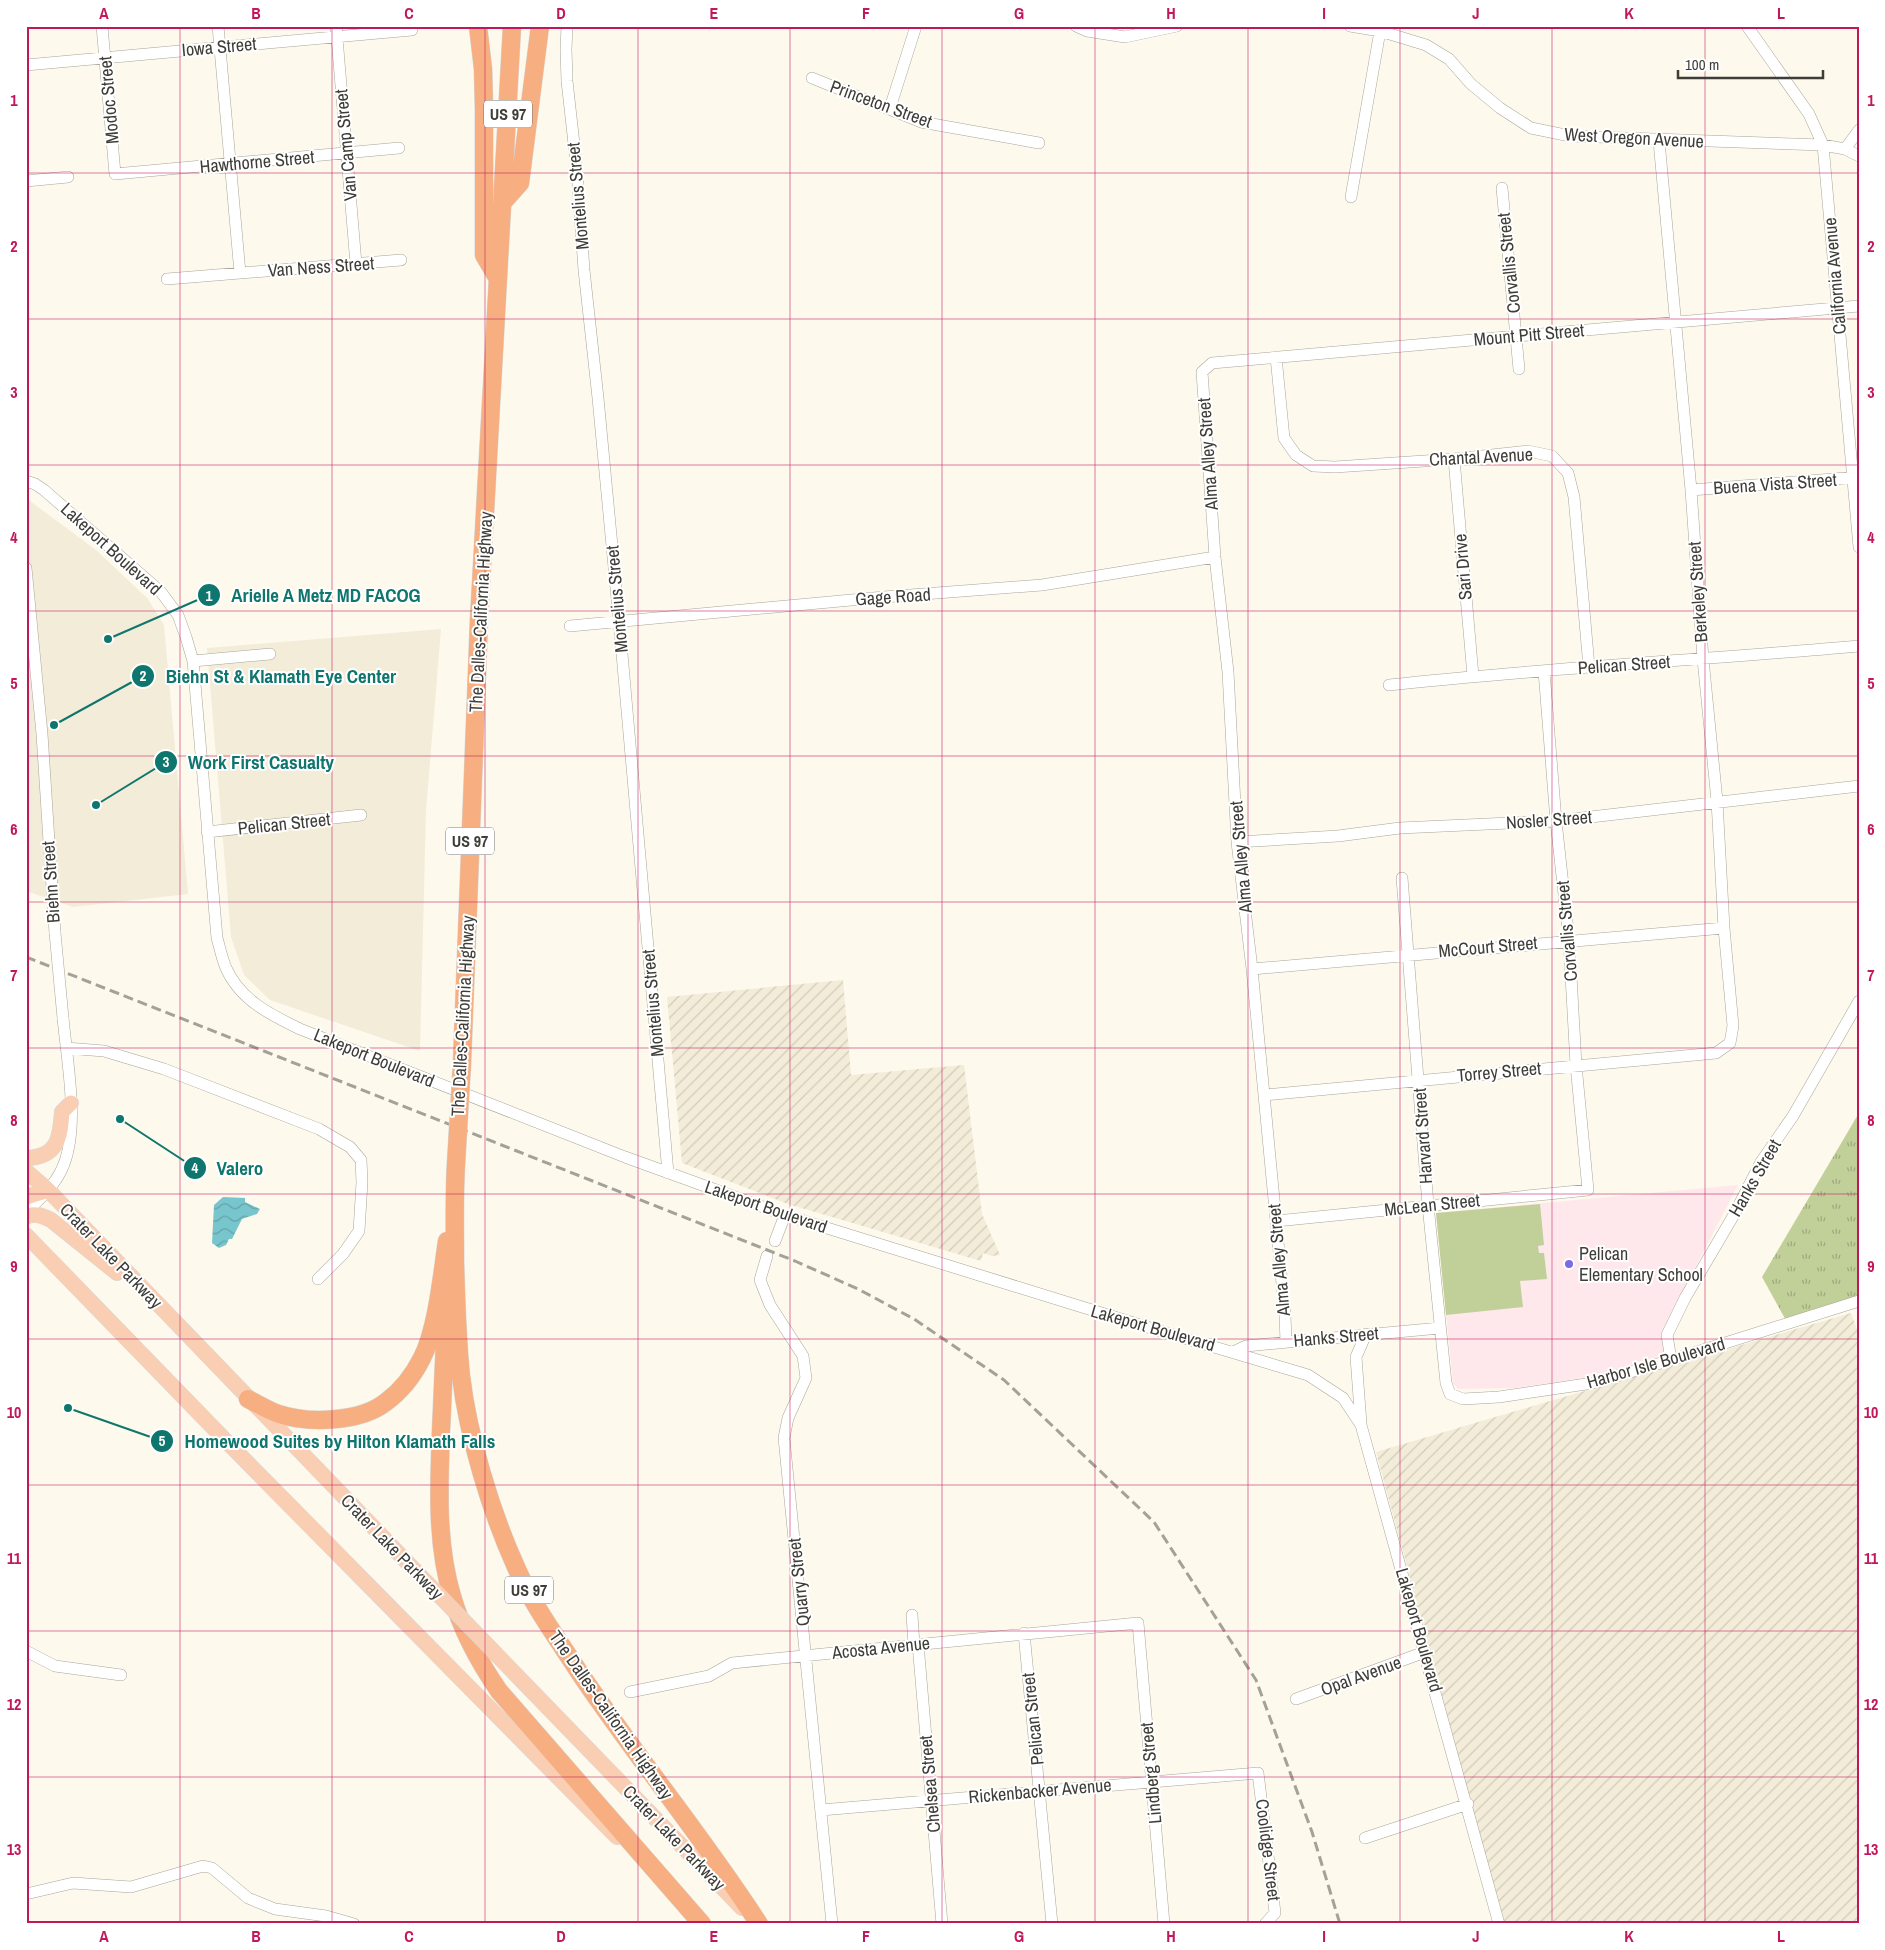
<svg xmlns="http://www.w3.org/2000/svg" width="1885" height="1950" font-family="'Archivo Narrow',sans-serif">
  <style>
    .built { fill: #f3ecd9 }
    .industrial { fill: url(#industrial-furrows) }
    .education { fill: #fee8ec }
    .grass { fill: url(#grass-tufts) }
    .green { fill: #c1cf99 }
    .water { fill: url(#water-waves) }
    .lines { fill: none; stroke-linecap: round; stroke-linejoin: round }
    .minor-casing { stroke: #a9a599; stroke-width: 12 }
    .major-casing { stroke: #d8d8d7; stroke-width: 16 }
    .highway-casing { stroke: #d8d8d7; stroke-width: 19 }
    .minor { stroke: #fff; stroke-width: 11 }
    .major { stroke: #faceb3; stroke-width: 15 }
    .highway { stroke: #f7ae80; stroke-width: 18 }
    .rail { stroke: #a4a198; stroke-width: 3; stroke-dasharray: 10 5; stroke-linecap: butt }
    .minor-bridge-casing { stroke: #a9a599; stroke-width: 12; stroke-linecap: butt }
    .major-bridge-casing { stroke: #d8d8d7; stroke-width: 16; stroke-linecap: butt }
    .highway-bridge-casing { stroke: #d8d8d7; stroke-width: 19; stroke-linecap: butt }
    .minor-bridge { stroke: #fff; stroke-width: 11 }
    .major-bridge { stroke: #faceb3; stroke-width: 15 }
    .highway-bridge { stroke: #f7ae80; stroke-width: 18 }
    .grid { fill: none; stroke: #c2185b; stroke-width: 1; stroke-opacity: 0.55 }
    .poi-dot { fill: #796ae5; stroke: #fff; stroke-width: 2 }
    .labels { text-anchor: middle; stroke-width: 4; stroke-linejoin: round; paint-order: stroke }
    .shield { fill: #fff; stroke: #787774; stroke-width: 1 }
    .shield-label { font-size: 16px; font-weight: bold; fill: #3e3d38 }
    .street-label { font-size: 18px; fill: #3e3d38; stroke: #fff }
    .poi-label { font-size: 18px; fill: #3e3d38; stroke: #fff; text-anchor: start }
    .leader { fill: none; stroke: #0f766e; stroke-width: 2 }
    .callout-dot { fill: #0f766e; stroke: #fff; stroke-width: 2 }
    .mark-label { font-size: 15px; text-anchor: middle; font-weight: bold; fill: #fff }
    .callout-label { font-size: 19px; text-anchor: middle; font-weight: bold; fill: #0f766e; stroke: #fff; stroke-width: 4; stroke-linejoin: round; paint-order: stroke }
    .neatline { fill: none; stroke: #c2185b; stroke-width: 2 }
    .grid-label { font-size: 16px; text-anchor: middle; font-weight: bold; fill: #c2185b }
  </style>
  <defs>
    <pattern id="industrial-furrows" width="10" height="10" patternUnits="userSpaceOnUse" patternTransform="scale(1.25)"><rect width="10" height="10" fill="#f3ecd9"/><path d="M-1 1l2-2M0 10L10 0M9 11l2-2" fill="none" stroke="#d1cbbb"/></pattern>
    <pattern id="grass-tufts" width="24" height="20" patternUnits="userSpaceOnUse" patternTransform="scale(1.25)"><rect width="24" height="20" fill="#c1cf99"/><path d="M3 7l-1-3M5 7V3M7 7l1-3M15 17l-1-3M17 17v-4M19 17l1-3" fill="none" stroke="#9ea97e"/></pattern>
    <pattern id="water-waves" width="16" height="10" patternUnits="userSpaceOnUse" patternTransform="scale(1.25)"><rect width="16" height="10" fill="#78c6cd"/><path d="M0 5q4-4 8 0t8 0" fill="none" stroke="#64a2a7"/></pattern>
  </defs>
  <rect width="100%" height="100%" fill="#fdf9ec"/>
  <!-- built -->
  <path class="built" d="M 26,498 L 96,550 L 148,599 L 164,625 L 188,894 L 73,907 L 26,891 Z
    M 441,629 L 426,810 L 420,1051 L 270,1000 L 244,975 L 231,937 L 207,648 Z"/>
  <!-- industrial -->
  <path class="industrial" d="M 843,980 L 851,1075 L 964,1065 L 982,1214 L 1000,1255 L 992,1256 L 983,1253 L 981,1261 L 788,1204 L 682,1163 L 667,997 Z
    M 1851,1313 L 1859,1335 L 1859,1924 L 1504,1924 L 1376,1452 Z"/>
  <!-- education -->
  <path class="education" d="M 1738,1185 L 1661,1334 L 1664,1355 L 1590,1377 L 1516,1388 L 1458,1389 L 1453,1383 L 1436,1213 Z"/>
  <!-- grass -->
  <path class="grass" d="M 1859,1113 L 1859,1301 L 1788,1324 L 1762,1277 Z"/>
  <!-- green -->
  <path class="green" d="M 1540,1204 L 1544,1245 L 1538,1246 L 1539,1253 L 1544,1253 L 1547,1279 L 1520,1281 L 1523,1307 L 1446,1315 L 1436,1213 Z"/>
  <!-- water -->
  <path class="water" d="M 223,1197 L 245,1198 L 245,1202 L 260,1209 L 257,1214 L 242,1219 L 232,1239 L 229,1239 L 226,1245 L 219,1248 L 212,1243 L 214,1205 Z"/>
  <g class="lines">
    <!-- minor casing -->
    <g class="minor-casing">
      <path id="minor" d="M 102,26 L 115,174 L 399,148
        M 218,26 L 240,273
        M 336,26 L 356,264
        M 567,26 L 566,49 L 567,81 L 577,171 L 584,270 L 598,398 L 619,620 L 668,1173
        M 1076,26 L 1087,31 L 1125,37 L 1177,26
        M 1350,26 L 1380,31 L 1426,45 L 1449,59 L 1471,84 L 1500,108 L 1531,128 L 1570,136 L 1823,145 L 1845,149 L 1859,156
        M 1747,26 L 1809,114 L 1823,145 L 1859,547
        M 26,65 L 412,30
        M 812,78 L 921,122 L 1039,143
        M 890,108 L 916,26
        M 1845,149 L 1859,130
        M 26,181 L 68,177
        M 1502,188 L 1519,369
        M 1351,197 L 1380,31
        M 167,279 L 401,260
        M 1276,357 L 1284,438 L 1296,455 L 1313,466 L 1335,467 L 1454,459 L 1528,451 L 1552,456 L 1568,473 L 1574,497 L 1589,667
        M 1454,459 L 1473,676
        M 26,481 L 35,484 L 44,490 L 161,592 L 178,615 L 186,637 L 193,661 L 217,938 C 220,948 222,959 226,968 C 240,1000 271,1015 300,1029 L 625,1157 L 785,1215 L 1137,1324 L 1308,1375 L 1343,1398 L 1361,1425 L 1499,1924
        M 1691,490 L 1859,477
        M 26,568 L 42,734 L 55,933
        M 570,626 L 884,597 L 1042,585 L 1215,557
        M 193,661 L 270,654
        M 1389,685 C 1545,668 1702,660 1859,646
        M 207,832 L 361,815
        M 1237,842 L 1338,836 L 1400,828 L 1556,821 L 1859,786
        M 1402,878 L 1428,1205 L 1446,1383 L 1450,1394 L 1463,1399 L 1499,1397 L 1593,1383 L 1671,1360 L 1859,1301
        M 1252,969 L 1724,928
        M 66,1048 L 104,1051 L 164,1069 L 319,1129 L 350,1147 L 361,1160 L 362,1182 L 359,1231 L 343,1254 L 318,1279
        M 1265,1095 L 1716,1053 L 1730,1043 L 1733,1026 L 1724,928 L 1717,801 L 1703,659 L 1691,490 L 1659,141
        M 26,1212 C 39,1200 53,1187 61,1171 C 81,1131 67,1062 63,1018
        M 1276,1221 L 1588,1190 L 1576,1065 L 1569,940 L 1556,821 L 1544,671
        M 775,1241 L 785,1215
        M 767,1256 L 760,1280 L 770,1305 L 803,1356 L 806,1378 L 788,1418 L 784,1438 L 832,1924
        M 1286,1342 L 1285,1315 L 1252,969 L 1237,842 L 1228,672 L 1215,557 L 1202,372 L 1212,363 L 1859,306
        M 1233,1352 L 1246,1346 L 1440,1328
        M 1671,1360 L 1667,1335 L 1685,1298 L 1735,1213 L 1761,1162 L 1793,1116 L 1859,1001
        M 1361,1424 L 1356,1357 L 1366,1334
        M 912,1615 L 914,1645
        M 1024,1633 L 1052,1924
        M 918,1644 L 942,1924
        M 26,1651 L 55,1666 L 121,1675
        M 630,1692 L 709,1676 L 732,1663 L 1138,1623 L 1164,1924
        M 1296,1699 L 1425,1652
        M 821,1810 L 1258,1773 L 1275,1913 L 1265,1924
        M 1365,1838 L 1468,1804
        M 26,1894 L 73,1883 L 131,1887 L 203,1866 L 212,1868 L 248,1898 L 275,1909 L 326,1916 L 354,1924"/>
    </g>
    <!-- major casing -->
    <g class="major-casing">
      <path id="major" d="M 26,1158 C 58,1157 60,1138 62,1112 L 71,1103
        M 26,1171 L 48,1190 L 403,1558
        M 26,1197 L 48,1190
        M 26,1217 C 34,1212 43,1216 51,1220 L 117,1273
        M 26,1235 L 229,1444 L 617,1837
        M 496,1654 L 742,1908"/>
    </g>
    <!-- highway casing -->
    <g class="highway-casing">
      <path id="highway" d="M 478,26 L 483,69 L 484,108 L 484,255 L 498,279
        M 504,201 L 520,183 L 540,26
        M 462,1063 L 479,620 L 512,26
        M 456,1164 C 454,1197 455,1229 455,1262 C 456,1300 457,1338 461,1376 C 468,1436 491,1512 516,1567 C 532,1604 557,1638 579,1672 C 637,1758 703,1837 759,1924
        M 447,1312 C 444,1351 443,1390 441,1430 C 439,1485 436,1543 452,1596 C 462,1631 479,1662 499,1691 L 702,1924
        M 248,1399 C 258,1404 269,1411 279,1414 C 309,1424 361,1422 386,1402 C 401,1391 414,1374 422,1358 C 437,1329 442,1274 447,1241"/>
    </g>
    <!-- minor -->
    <use href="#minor" class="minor"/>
    <!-- major -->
    <use href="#major" class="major"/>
    <!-- highway -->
    <use href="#highway" class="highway"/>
    <!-- rail -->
    <path class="rail" d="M 26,957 L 795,1261 L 858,1289 L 914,1319 L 1004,1380 L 1154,1522 L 1256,1680 L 1312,1832 L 1340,1924"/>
    <!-- minor-bridge casing -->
    <g class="minor-bridge-casing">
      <path id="minor-bridge" d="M 55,933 L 63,1018"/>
    </g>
    <!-- major-bridge casing -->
    <g class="major-bridge-casing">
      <path id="major-bridge" d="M 403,1558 L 496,1654"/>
    </g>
    <!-- highway-bridge casing -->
    <g class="highway-bridge-casing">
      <path id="highway-bridge" d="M 456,1164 L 462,1063"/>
    </g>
    <!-- minor-bridge -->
    <use href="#minor-bridge" class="minor-bridge"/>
    <!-- major-bridge -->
    <use href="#major-bridge" class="major-bridge"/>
    <!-- highway-bridge -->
    <use href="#highway-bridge" class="highway-bridge"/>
  </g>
  <!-- grid -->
  <path class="grid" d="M 180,26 L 180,1924M 332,26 L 332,1924M 485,26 L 485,1924M 638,26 L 638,1924M 790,26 L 790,1924M 942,26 L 942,1924M 1095,26 L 1095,1924M 1248,26 L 1248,1924M 1400,26 L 1400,1924M 1552,26 L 1552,1924M 1705,26 L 1705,1924M 26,173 L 1859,173M 26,319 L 1859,319M 26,465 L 1859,465M 26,611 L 1859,611M 26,756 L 1859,756M 26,902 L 1859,902M 26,1048 L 1859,1048M 26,1194 L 1859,1194M 26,1339 L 1859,1339M 26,1485 L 1859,1485M 26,1631 L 1859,1631M 26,1777 L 1859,1777"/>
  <!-- markers -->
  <circle class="poi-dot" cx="1569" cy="1264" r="5"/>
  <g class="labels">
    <!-- shield labels -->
    <g class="shield">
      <rect x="484" y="100.5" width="48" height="27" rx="4"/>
      <rect x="446" y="827.5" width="48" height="27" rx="4"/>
      <rect x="505" y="1576.5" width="48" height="27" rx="4"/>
    </g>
    <g class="shield-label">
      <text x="508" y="120">US 97</text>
      <text x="470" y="847">US 97</text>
      <text x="529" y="1596">US 97</text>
    </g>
    <!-- street labels -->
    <g class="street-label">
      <text transform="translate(219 47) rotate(-5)" y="6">Iowa Street</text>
      <text transform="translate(109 100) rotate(-95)" y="6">Modoc Street</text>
      <text transform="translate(881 104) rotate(20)" y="6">Princeton Street</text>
      <text transform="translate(1634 138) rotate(3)" y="6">West Oregon Avenue</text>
      <text transform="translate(346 145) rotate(-95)" y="6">Van Camp Street</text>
      <text transform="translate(257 162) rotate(-5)" y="6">Hawthorne Street</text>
      <text transform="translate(578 196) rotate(-95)" y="6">Montelius Street</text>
      <text transform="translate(1509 263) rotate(-96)" y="6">Corvallis Street</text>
      <text transform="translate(321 267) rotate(-4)" y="6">Van Ness Street</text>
      <text transform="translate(1835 276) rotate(-95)" y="6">California Avenue</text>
      <text transform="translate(1529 335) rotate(-5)" y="6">Mount Pitt Street</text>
      <text transform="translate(1208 454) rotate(-94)" y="6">Alma Alley Street</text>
      <text transform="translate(1481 457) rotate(-3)" y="6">Chantal Avenue</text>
      <text transform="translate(1775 484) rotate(-4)" y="6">Buena Vista Street</text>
      <text transform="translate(111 549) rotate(42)" y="6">Lakeport Boulevard</text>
      <text transform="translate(1463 567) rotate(-95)" y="6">Sari Drive</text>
      <text transform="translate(1698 592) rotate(-94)" y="6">Berkeley Street</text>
      <text transform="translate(893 597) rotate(-4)" y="6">Gage Road</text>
      <text transform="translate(617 599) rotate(-95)" y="6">Montelius Street</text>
      <text transform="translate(481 612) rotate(-87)" y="6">The Dalles-California Highway</text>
      <text transform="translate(1624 665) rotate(-4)" y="6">Pelican Street</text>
      <text transform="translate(1549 820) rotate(-4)" y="6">Nosler Street</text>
      <text transform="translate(284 824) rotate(-6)" y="6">Pelican Street</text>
      <text transform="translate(1241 857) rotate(-95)" y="6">Alma Alley Street</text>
      <text transform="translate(51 882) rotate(-94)" y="6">Biehn Street</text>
      <text transform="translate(1567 931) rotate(-95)" y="6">Corvallis Street</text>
      <text transform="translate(1488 947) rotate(-5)" y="6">McCourt Street</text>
      <text transform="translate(653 1003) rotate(-95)" y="6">Montelius Street</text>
      <text transform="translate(463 1016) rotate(-87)" y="6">The Dalles-California Highway</text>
      <text transform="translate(374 1058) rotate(22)" y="6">Lakeport Boulevard</text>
      <text transform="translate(1499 1072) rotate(-5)" y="6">Torrey Street</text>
      <text transform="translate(1423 1136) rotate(-94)" y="6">Harvard Street</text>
      <text transform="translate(1755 1178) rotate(-60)" y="6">Hanks Street</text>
      <text transform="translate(1432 1205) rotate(-6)" y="6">McLean Street</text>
      <text transform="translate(766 1207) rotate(19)" y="6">Lakeport Boulevard</text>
      <text transform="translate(111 1256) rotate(46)" y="6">Crater Lake Parkway</text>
      <text transform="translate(1279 1260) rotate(-95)" y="6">Alma Alley Street</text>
      <text transform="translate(1153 1328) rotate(16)" y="6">Lakeport Boulevard</text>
      <text transform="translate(1336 1337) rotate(-5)" y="6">Hanks Street</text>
      <text transform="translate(1656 1363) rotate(-16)" y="6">Harbor Isle Boulevard</text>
      <text transform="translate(392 1547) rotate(46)" y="6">Crater Lake Parkway</text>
      <text transform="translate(799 1582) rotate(-96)" y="6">Quarry Street</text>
      <text transform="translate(1419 1630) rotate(74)" y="6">Lakeport Boulevard</text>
      <text transform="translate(881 1648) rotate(-6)" y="6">Acosta Avenue</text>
      <text transform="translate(1361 1676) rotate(-20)" y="6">Opal Avenue</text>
      <text transform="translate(611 1715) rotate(55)" y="6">The Dalles-California Highway</text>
      <text transform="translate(1033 1719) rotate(-96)" y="6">Pelican Street</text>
      <text transform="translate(1151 1773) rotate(-95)" y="6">Lindberg Street</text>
      <text transform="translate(930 1784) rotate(-95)" y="6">Chelsea Street</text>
      <text transform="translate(1040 1791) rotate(-5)" y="6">Rickenbacker Avenue</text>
      <text transform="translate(674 1838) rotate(46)" y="6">Crater Lake Parkway</text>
      <text transform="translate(1268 1850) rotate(83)" y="6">Coolidge Street</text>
    </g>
    <!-- poi labels -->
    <g class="poi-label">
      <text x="1579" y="1260">Pelican<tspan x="1579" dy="21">Elementary School</tspan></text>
    </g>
  </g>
  <!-- callouts -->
  <path class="leader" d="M108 639L209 595M54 725L143 676M96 805L166 762M120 1119L195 1168M68 1408L162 1441"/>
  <g class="callout-dot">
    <circle cx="108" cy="639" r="5"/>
    <circle cx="54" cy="725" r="5"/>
    <circle cx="96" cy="805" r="5"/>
    <circle cx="120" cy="1119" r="5"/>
    <circle cx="68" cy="1408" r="5"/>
    <circle cx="209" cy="595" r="12"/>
    <circle cx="143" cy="676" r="12"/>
    <circle cx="166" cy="762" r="12"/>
    <circle cx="195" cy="1168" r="12"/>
    <circle cx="162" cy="1441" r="12"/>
  </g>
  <g class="mark-label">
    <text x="209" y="601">1</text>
    <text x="143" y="681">2</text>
    <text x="166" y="767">3</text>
    <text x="195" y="1173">4</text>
    <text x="162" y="1446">5</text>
  </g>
  <g class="callout-label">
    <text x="326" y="602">Arielle A Metz MD FACOG</text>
    <text x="281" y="683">Biehn St &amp; Klamath Eye Center</text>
    <text x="261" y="769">Work First Casualty</text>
    <text x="240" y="1175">Valero</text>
    <text x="340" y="1448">Homewood Suites by Hilton Klamath Falls</text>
  </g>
  <!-- border -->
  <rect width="1885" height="1950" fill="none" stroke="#ffffff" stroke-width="55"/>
  <!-- scale -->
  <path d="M1678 70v8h145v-8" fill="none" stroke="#3e3d38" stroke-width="2.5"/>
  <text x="1685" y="70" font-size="15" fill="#3e3d38" stroke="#ffffff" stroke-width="4" paint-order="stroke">100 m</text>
  <rect x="28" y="28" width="1830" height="1894" class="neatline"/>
  <g class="grid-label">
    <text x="104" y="19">A</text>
    <text x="256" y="19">B</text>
    <text x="409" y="19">C</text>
    <text x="561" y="19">D</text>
    <text x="714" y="19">E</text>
    <text x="866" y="19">F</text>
    <text x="1019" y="19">G</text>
    <text x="1171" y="19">H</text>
    <text x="1324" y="19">I</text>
    <text x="1476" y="19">J</text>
    <text x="1629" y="19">K</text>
    <text x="1781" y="19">L</text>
    <text x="14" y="106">1</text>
    <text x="1871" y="106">1</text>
    <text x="14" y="252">2</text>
    <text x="1871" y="252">2</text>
    <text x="14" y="398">3</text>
    <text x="1871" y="398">3</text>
    <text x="14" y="543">4</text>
    <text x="1871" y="543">4</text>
    <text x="14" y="689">5</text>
    <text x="1871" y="689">5</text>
    <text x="14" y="835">6</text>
    <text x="1871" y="835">6</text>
    <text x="14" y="981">7</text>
    <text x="1871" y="981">7</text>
    <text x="14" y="1126">8</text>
    <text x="1871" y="1126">8</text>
    <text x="14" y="1272">9</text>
    <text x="1871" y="1272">9</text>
    <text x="14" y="1418">10</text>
    <text x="1871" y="1418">10</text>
    <text x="14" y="1564">11</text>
    <text x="1871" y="1564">11</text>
    <text x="14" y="1710">12</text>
    <text x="1871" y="1710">12</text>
    <text x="14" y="1855">13</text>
    <text x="1871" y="1855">13</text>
    <text x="104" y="1942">A</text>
    <text x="256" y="1942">B</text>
    <text x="409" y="1942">C</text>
    <text x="561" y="1942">D</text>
    <text x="714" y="1942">E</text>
    <text x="866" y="1942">F</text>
    <text x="1019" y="1942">G</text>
    <text x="1171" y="1942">H</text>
    <text x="1324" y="1942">I</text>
    <text x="1476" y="1942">J</text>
    <text x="1629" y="1942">K</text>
    <text x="1781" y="1942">L</text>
  </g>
</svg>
